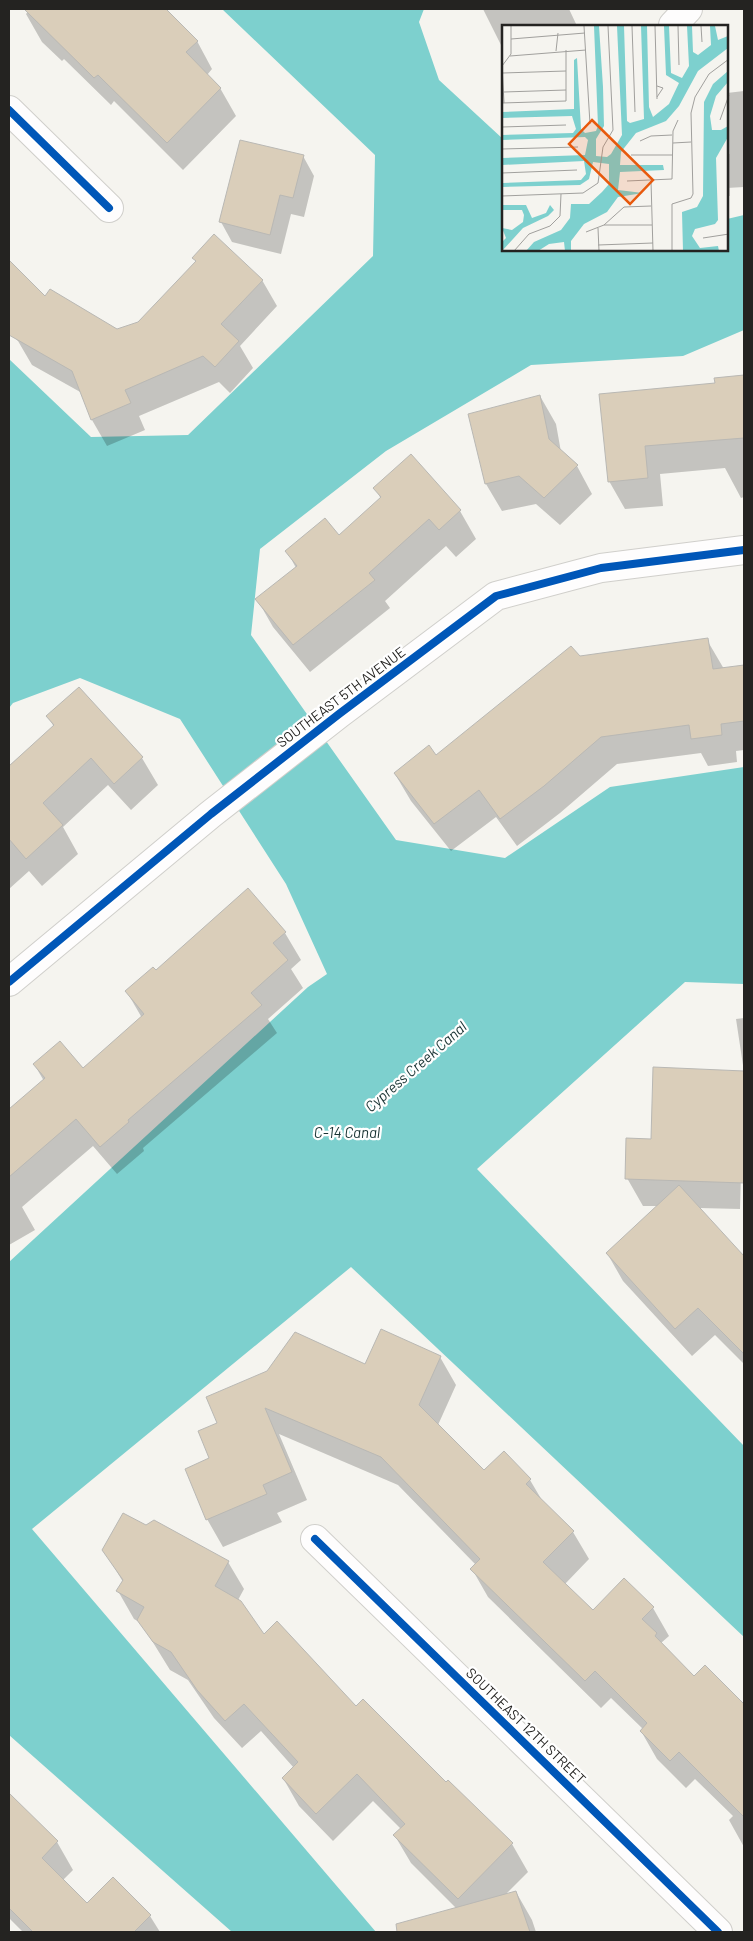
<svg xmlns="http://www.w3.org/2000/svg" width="753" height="1941" font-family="Barlow,sans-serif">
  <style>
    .water { fill: #7dd0ce }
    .shadow { fill: #0003 }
    .building { fill: #daceba; stroke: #b9b8b4 }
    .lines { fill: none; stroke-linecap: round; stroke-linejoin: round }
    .street-casing { stroke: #d0cfcb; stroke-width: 30 }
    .street { stroke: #fefdfd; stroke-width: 28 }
    .cycleway-casing { stroke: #fff; stroke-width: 11 }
    .cycleway { stroke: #0057b8; stroke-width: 8 }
    .labels { text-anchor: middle; stroke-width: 4.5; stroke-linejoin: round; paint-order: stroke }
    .street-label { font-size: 14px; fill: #242321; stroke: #fff }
    .water-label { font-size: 15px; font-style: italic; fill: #1a3434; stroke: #fff }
    .inset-road { fill: none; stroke: #a1a09d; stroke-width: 1 }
    .view { fill: #e8590c; fill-opacity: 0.15; stroke: #e8590c; stroke-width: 2.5 }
    .inset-edge { fill: none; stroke: #242321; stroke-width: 2.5 }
  </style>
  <rect width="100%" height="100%" fill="#f5f4ef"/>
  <!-- water -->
  <path class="water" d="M 222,9 L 424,9 L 419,22 L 439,80 L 503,139 L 503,250 L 727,250 L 727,219 L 744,215 L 744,330 L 683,356 L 531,365 L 386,451 L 260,549 L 251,635 L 396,840 L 505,858 L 610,787 L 744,767 L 744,984 L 685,982 L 477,1169 L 744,1446 L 744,1637 L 351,1267 L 32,1529 L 376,1932 L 232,1932 L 9,1735 L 9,1262 L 308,987 L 327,974 L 286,884 L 180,719 L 80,678 L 13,703 L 9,708 L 9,359 L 91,437 L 188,435 L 373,256 L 375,155 Z"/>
  <!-- shadow -->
  <path class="shadow" d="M 30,9 L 158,9 L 197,41 L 212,69 L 207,75 L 220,88 L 236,116 L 183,170 L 114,101 L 111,105 L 64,59 L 62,61 L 42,42 L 26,14 Z
    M 483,9 L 569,9 L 577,26 L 503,26 L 503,49 Z
    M 744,91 L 744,187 L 727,188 L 727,93 Z
    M 303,156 L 314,176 L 304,217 L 291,214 L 281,254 L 232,242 L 221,222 Z
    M 194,258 L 262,280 L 277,306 L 240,346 L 253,368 L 230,393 L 219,382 L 139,416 L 145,430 L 107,446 L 92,420 L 82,393 L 32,365 L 18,341 L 9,332 L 9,262 L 45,298 L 117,330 L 138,324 L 196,262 Z
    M 744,377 L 744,497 L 741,498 L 725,468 L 660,474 L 663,506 L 625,509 L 609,481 L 601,395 L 716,384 L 716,379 Z
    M 540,396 L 556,424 L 561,452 L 577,466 L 592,494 L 560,525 L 536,504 L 502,511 L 486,484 Z
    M 411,456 L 460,511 L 476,539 L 456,557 L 446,546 L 385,601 L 390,608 L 310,672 L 273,627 L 257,599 L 296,568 L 287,551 L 339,537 L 381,499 L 375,488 Z
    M 707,640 L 724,669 L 744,666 L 744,750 L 736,751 L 737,762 L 708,766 L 701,753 L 617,764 L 560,813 L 517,846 L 496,817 L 451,851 L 411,801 L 395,774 L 436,757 L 579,657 Z
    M 48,717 L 142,758 L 158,785 L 131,810 L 108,785 L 63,827 L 78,854 L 42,886 L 29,871 L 9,889 L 9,766 L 54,727 Z
    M 285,933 L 301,960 L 291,969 L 303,988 L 268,1019 L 277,1033 L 143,1148 L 144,1151 L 117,1174 L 93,1146 L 22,1207 L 35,1230 L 9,1245 L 9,1111 L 44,1081 L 34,1064 L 82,1069 L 142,1018 L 127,992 L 156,972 Z
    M 744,1018 L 744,1137 L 742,1137 L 740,1209 L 699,1208 L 744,1257 L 744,1364 L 715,1335 L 692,1356 L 623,1281 L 607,1253 L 658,1206 L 643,1206 L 627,1178 L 652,1140 L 744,1072 L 736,1019 Z
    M 440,1357 L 456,1385 L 438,1425 L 484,1472 L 530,1480 L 543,1502 L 573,1532 L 589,1559 L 565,1584 L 593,1612 L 653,1608 L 669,1636 L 661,1643 L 694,1677 L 705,1667 L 744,1706 L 744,1847 L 729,1820 L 733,1816 L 695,1779 L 686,1788 L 657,1759 L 641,1731 L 643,1729 L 611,1698 L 601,1708 L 488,1597 L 472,1569 L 476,1565 L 398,1485 L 279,1434 L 307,1500 L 277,1513 L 282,1522 L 223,1547 L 207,1519 L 211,1459 L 200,1431 L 365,1366 Z
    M 146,1527 L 228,1562 L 244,1589 L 238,1600 L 263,1636 L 356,1708 L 446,1784 L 512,1844 L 528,1872 L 505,1895 L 516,1892 L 532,1920 L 536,1932 L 432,1932 L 441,1913 L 456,1908 L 411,1863 L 395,1836 L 401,1829 L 373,1801 L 333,1841 L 299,1806 L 283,1778 L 294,1768 L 261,1731 L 242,1748 L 214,1718 L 188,1680 L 170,1670 L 141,1623 L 134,1619 L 118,1591 L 123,1582 L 104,1550 Z
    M 9,1795 L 57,1842 L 73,1870 L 63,1880 L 87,1905 L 113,1879 L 150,1916 L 160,1932 L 23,1932 L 9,1918 Z"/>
  <!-- building -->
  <path class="building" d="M 24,9 L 166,9 L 198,41 L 186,52 L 221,88 L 167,143 L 98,75 L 94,78 Z
    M 240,140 L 304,155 L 293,198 L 280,195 L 270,235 L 219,222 Z
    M 214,234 L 263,280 L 221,324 L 239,341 L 215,367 L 203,356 L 125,390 L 131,403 L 91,420 L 72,371 L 9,335 L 9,260 L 45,296 L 50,289 L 117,329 L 138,322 L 196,261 L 192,258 Z
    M 744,375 L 744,438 L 645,446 L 648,478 L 608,482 L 599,394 L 715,383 L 714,378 Z
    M 540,395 L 549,439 L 578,465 L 544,498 L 519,476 L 485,484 L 468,414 Z
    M 411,454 L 461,510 L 439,530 L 429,519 L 369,573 L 375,580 L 293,645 L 255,599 L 297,566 L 285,551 L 325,518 L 339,535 L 381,497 L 373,488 Z
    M 708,638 L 713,669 L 744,665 L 744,721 L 721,724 L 722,735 L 691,739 L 689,725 L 601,737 L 544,786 L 500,819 L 479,790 L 434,824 L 394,773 L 429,745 L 436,755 L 571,646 L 580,656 Z
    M 79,687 L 143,757 L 114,784 L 91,758 L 43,803 L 63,825 L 26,859 L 9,839 L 9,766 L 54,725 L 46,716 Z
    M 248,888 L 286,932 L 273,943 L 288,960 L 251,993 L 262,1005 L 128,1120 L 129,1122 L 100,1147 L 76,1119 L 9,1177 L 9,1109 L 45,1078 L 33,1064 L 60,1041 L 83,1068 L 144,1014 L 125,991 L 153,967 L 156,970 Z
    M 653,1067 L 744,1071 L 744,1183 L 625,1179 L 626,1138 L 651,1139 Z
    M 679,1185 L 744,1256 L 744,1354 L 698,1308 L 675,1329 L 606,1253 Z
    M 381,1329 L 441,1356 L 419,1405 L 484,1470 L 504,1451 L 531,1479 L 526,1484 L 574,1531 L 543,1562 L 593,1610 L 624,1578 L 654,1607 L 642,1619 L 657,1633 L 655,1636 L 694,1676 L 705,1665 L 744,1704 L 744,1817 L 679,1752 L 670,1761 L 640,1731 L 647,1723 L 595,1671 L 585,1681 L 470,1569 L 480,1559 L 381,1457 L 265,1408 L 292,1472 L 263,1485 L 267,1494 L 206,1520 L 185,1469 L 209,1458 L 198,1431 L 217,1423 L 206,1397 L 267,1371 L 295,1332 L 365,1364 Z
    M 123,1513 L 146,1525 L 154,1520 L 229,1561 L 215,1586 L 241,1601 L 264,1634 L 277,1621 L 356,1706 L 363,1699 L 446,1782 L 448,1780 L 513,1843 L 458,1899 L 393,1835 L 405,1824 L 357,1774 L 316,1814 L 282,1778 L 298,1762 L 244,1704 L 225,1721 L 197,1690 L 171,1652 L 153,1642 L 137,1620 L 144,1607 L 116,1591 L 123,1580 L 102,1550 Z
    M 9,1793 L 58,1841 L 42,1858 L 87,1903 L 113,1877 L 151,1915 L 134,1932 L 33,1932 L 9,1908 Z
    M 516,1891 L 530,1932 L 397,1932 L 396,1924 Z"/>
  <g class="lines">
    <!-- street casing -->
    <g class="street-casing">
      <path id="street" d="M 673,25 L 688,9
        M 9,110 L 109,208
        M 9,982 L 211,814 L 339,714 L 496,596 L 601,568 L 744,550
        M 315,1539 L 718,1932"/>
    </g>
    <!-- street -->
    <use href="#street" class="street"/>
    <!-- cycleway casing -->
    <g class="cycleway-casing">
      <path id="cycleway" d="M 9,110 L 109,208
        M 9,982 L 211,814 L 339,714 L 496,596 L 601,568 L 744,550
        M 315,1539 L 718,1932"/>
    </g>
    <!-- cycleway -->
    <use href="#cycleway" class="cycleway"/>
  </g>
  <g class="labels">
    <!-- street labels -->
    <g class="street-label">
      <text transform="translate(341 697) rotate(-37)" y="5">SOUTHEAST 5TH AVENUE</text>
      <text transform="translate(526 1726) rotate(44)" y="5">SOUTHEAST 12TH STREET</text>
    </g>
    <!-- water labels -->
    <g class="water-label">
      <text transform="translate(416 1067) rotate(-41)" y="5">Cypress Creek Canal</text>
      <text x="347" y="1138">C-14 Canal</text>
    </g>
  </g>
  <!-- overview -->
  <g transform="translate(502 25)">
    <rect width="226" height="226" fill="#f5f4ef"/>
    <path d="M 92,1 L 97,1 L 101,62 L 102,101 L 94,114 L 94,131 L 105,132 L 109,129 L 120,110 L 115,1 L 122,1 L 125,96 L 128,98 L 142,94 L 139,1 L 145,1 L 147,82 L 151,92 L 167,79 L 177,58 L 164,50 L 162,1 L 167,1 L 169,48 L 180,53 L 187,41 L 185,1 L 190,1 L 191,27 L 196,30 L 209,20 L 208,1 L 213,1 L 216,15 L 226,11 L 226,23 L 196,46 L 177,81 L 164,96 L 134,108 L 119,127 L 118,140 L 161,140 L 162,145 L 118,147 L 116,165 L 141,168 L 116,172 L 105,187 L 82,199 L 69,216 L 69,226 L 63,226 L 62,217 L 47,219 L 36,226 L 24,226 L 32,217 L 59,205 L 68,193 L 69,179 L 87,179 L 100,167 L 107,159 L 107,139 L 91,137 L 87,154 L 78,160 L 0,162 L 0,158 L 79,155 L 84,149 L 82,136 L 0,140 L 0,133 L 83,130 L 86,115 L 83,112 L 0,115 L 0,110 L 71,108 L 74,104 L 70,91 L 0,93 L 0,87 L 72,84 L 72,35 L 75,33 L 79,104 L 83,108 L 94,106 L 96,101 ZM 226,46 L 226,57 L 214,71 L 208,91 L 210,105 L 219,105 L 226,101 L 226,112 L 214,133 L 216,195 L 213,199 L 193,204 L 190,211 L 198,223 L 216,221 L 217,226 L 181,226 L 180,187 L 195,182 L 201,171 L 202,77 L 211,59 ZM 0,180 L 24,180 L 30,193 L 44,188 L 48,180 L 52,185 L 46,191 L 21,203 L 0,226 L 0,217 L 4,213 L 0,203 L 10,205 L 21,197 L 22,190 L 20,185 L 0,185 Z" fill="#7dd0ce"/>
    <path class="inset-road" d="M 82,1 L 88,99M 130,1 L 133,87M 153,1 L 155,74M 176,1 L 177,40M 199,1 L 200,17M 9,14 L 83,8M 54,26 L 56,8M 8,31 L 84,25M 0,41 L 9,29 L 9,1M 0,41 L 2,78M 1,48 L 64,46M 155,61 L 161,63 L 155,72M 2,67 L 64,65M 0,78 L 64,76 L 64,25M 218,95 L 227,70M 0,102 L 64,100M 138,116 L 149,111 L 170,110M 171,118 L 189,117M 0,124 L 76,122M 227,129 L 227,171M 129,130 L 170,130M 0,148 L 75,145M 125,156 L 170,154 L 171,106 L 176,95M 149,156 L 151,226M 0,171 L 81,168 L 96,158 L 101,122 L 111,105 L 106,1M 102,200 L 150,200M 96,203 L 97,226M 84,207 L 102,200 L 122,182 L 149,181M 201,213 L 227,209M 96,220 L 151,218M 12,226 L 27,209 L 48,201 L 58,191 L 59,169M 170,226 L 170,179 L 189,173 L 191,169 L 189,88 L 193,72 L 207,49 L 227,34"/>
    <path class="view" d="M 90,95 L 151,155 L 128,179 L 67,119 Z"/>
    <rect width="226" height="226" class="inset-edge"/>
  </g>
  <!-- border -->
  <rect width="753" height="1941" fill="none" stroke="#242321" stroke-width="20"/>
</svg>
